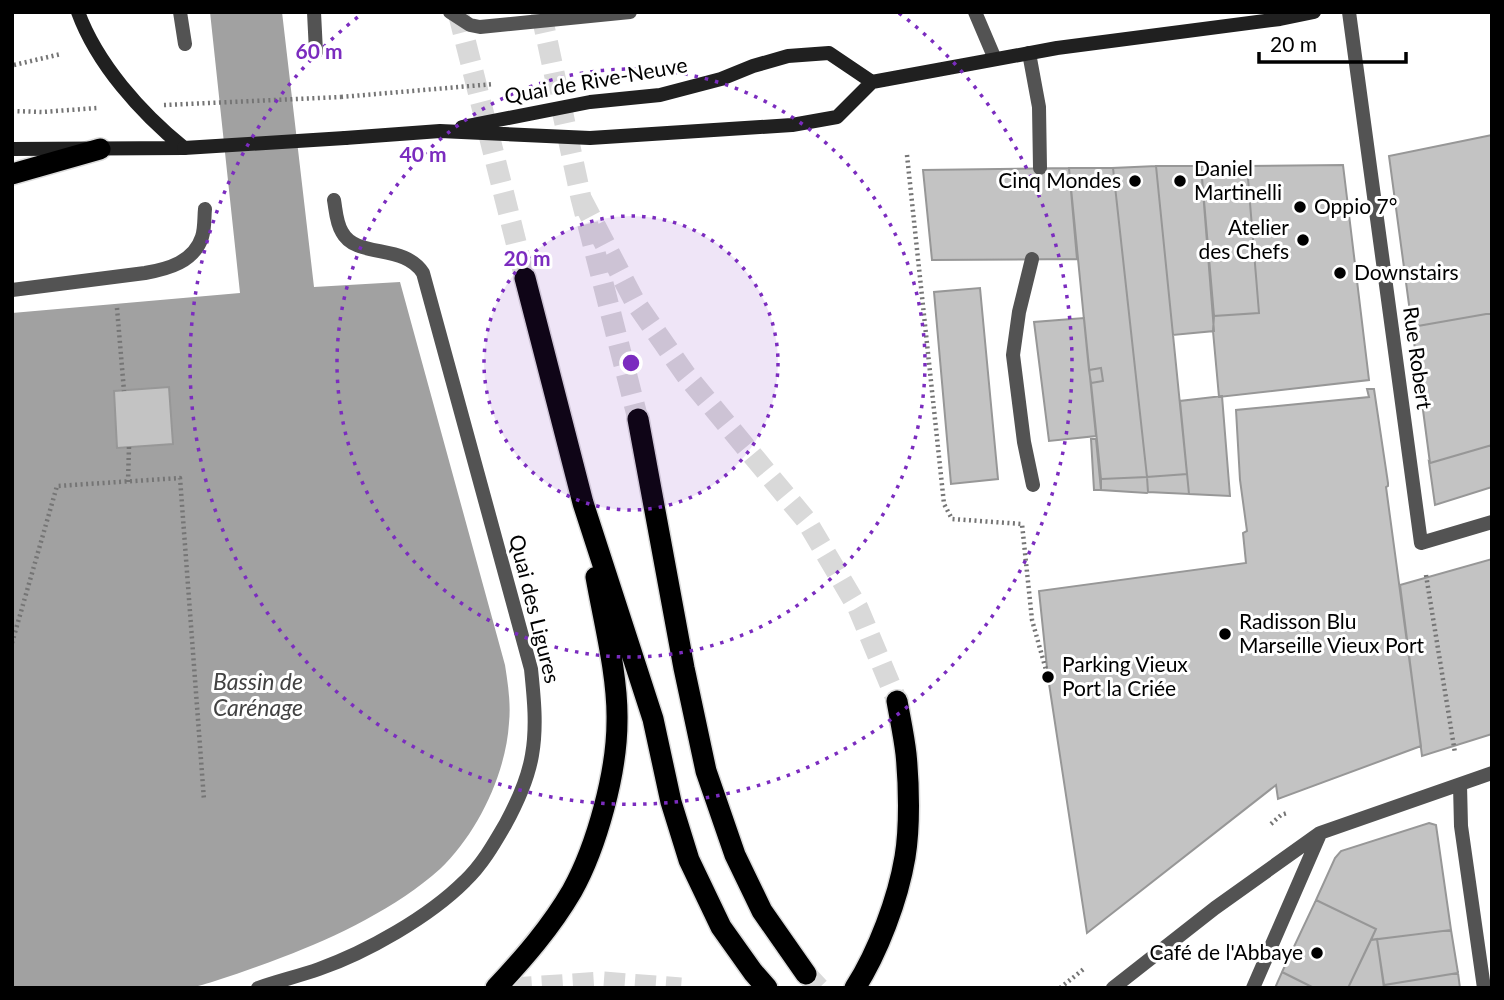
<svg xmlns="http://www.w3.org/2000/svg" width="1504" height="1000" font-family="Lato,sans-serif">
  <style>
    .water { fill: #a1a1a1 }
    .building { fill: #c3c3c3; stroke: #979797; stroke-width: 2 }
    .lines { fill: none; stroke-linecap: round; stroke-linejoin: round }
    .highway-tunnel { stroke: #d9d9d9; stroke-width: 21; stroke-dasharray: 21 10; stroke-linecap: butt }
    .highway-casing { stroke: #dbdbdb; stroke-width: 24 }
    .path { stroke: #757575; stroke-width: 4.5; stroke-dasharray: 2 3.5; stroke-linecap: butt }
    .lane { stroke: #535353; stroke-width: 14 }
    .street { stroke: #535353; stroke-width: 14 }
    .secondary { stroke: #202020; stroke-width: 14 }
    .highway { stroke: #000; stroke-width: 21 }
    .path-bridge { stroke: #757575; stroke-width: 4.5; stroke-dasharray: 2 3.5; stroke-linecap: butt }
    .secondary-bridge { stroke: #202020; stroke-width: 14 }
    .ring { fill: none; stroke: #7b2cbf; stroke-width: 3.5; stroke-dasharray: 3.5 7 }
    .poi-dot { fill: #000; stroke: #fff; stroke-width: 2.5 }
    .labels { text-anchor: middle; stroke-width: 6; stroke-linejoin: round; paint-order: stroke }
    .street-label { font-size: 21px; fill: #000; stroke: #fff }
    .poi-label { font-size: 21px; fill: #000; stroke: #fff; text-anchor: start }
    .water-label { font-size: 23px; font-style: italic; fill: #424242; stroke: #fff }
    .centre { fill: #7b2cbf; stroke: #fff; stroke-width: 3.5 }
    .ring-label { font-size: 21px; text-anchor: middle; font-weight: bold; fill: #7b2cbf; stroke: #fff; stroke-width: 6; stroke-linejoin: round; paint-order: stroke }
  </style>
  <rect width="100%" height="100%" fill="#fff"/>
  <!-- water -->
  <path class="water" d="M 210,12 L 282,12 L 314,287 L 400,282 L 505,665 C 508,684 511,704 509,723 C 506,774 477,834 440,869 C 398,907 336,937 283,957 C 262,965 240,973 218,980 C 208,983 198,987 187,988 C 168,989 148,988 129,988 C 90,988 51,988 12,988 L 12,313 L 240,293 Z"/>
  <!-- building -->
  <path class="building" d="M 1492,135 L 1492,313 L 1412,327 L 1389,156 Z
    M 1343,165 L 1369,380 L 1219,397 L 1213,331 L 1214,316 L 1259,313 L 1247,166 Z
    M 1156,166 L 1187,474 L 1147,477 L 1113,168 Z
    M 1156,166 L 1201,166 L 1214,331 L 1173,335 Z
    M 1201,166 L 1247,166 L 1259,313 L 1214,316 Z
    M 1069,168 L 1113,168 L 1147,477 L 1101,479 L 1091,383 L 1103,381 L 1101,368 L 1089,370 Z
    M 1069,168 L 1077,259 L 932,260 L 923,170 Z
    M 980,288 L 998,479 L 951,484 L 934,292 Z
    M 1492,313 L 1492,445 L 1430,463 L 1412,327 Z
    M 1084,318 L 1096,436 L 1049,441 L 1034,322 Z
    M 1101,368 L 1103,381 L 1091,383 L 1089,370 Z
    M 169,387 L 173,444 L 117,448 L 114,391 Z
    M 1367,389 L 1374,389 L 1388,483 L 1388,486 L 1386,487 L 1421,746 L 1278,799 L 1276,785 L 1087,933 L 1048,677 L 1039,591 L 1246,563 L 1243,533 L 1247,531 L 1240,480 L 1236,410 L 1369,397 Z
    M 1222,396 L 1230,496 L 1189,494 L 1180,401 Z
    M 1091,439 L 1096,439 L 1101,490 L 1094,490 Z
    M 1492,445 L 1492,487 L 1435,505 L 1429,462 L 1430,463 Z
    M 1187,474 L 1189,494 L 1148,492 L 1147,477 Z
    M 1147,477 L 1148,492 L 1147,493 L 1101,490 L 1101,479 Z
    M 1492,559 L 1492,734 L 1422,756 L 1400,585 Z
    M 1429,823 L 1436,825 L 1451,930 L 1371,940 L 1376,929 L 1316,900 L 1335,858 L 1341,851 Z
    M 1316,900 L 1376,929 L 1348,988 L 1314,988 L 1282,972 Z
    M 1451,930 L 1458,973 L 1384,985 L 1377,939 Z
    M 1377,939 L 1384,988 L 1348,988 L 1371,940 Z
    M 1282,972 L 1314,988 L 1275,988 Z
    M 1458,973 L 1460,988 L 1384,988 L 1384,985 Z"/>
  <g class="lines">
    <!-- highway-tunnel -->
    <path class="highway-tunnel" d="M 458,12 L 525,278
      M 541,12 L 581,198 L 638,419
      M 581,198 L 635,302 L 686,375 L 806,520 L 858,608 L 897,701
      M 806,974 L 819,988
      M 511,988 L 603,982 L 681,988"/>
    <!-- highway casing -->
    <g class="highway-casing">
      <path id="highway" d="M 12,174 L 100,149
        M 525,278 L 583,503 L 653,719 L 671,802 L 689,860 L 721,927 L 753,972 L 767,988
        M 638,419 L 684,668 L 706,771 L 735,855 L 762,911 L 806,974
        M 496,988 C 524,958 551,927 572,891 C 597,846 617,772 617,721 C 618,676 604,622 596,577
        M 855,988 C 878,952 898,899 905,857 C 910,827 909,784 906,754 C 904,736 900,718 897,701"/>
    </g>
    <!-- path -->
    <path class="path" d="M 14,65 L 61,54
      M 341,97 L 494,84
      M 12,111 L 42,112 L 97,108
      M 907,155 L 944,504 L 952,519 L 1022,524 L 1032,620 L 1048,677
      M 117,308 L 124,391
      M 128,482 L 129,447
      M 1426,575 L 1455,753
      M 12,643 L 57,486 L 180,478 L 204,800
      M 1271,824 L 1281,815 L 1287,813
      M 1060,988 L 1085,968"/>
    <!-- lane -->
    <path class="lane" d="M 180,12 L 185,44
      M 314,12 L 316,52
      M 450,12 L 470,25 L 480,27 L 630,12
      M 975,12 L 995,59
      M 1029,53 L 1039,107 L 1040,168
      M 1032,259 L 1019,312 L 1013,355 L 1024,442 L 1033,485
      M 12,290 L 145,273 C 168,269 194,262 202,237 C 205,228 204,218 205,209
      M 258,988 C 278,981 299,976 319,969 C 367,952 429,917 465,881 C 482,865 494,844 505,825 C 517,803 528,779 532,755 C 537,727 534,698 531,669 L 423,273 C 404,243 356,259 342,232 C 336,222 336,211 334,200"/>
    <!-- street -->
    <path class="street" d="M 1349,12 L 1421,543 L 1492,522
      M 1460,785 L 1461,826 L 1484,988
      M 1113,988 L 1215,908 L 1320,833 L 1492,773
      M 1253,988 L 1320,834"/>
    <!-- secondary -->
    <path class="secondary" d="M 78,12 C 97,64 141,113 184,148
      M 462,127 L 590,102 L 660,95 L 721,79 L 753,66 L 788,56 L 829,53 L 872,82
      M 345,138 L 440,131 L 590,138 L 792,125 L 837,117 L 872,82 L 1057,48 L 1280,19 L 1314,12
      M 12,149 L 184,148"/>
    <!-- highway -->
    <use href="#highway" class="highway"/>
    <!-- path-bridge -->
    <path class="path-bridge" d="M 164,105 L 341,97"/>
    <!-- secondary-bridge -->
    <path class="secondary-bridge" d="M 184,148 L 345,138"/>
  </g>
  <!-- distance rings -->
  <circle cx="631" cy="363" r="147" fill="#7b2cbf" fill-opacity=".12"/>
  <g class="ring">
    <circle cx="631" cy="363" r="147"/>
    <circle cx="631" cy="363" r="294"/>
    <path d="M899 13A441 441 0 1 1 363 13"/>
  </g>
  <!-- markers -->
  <g class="poi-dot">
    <circle cx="1135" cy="181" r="7"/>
    <circle cx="1180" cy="181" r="7"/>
    <circle cx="1300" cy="207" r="7"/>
    <circle cx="1303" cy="240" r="7"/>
    <circle cx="1340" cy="273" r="7"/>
    <circle cx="1225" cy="634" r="7"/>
    <circle cx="1048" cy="677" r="7"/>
    <circle cx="1317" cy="953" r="7"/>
  </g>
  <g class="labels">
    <!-- street labels -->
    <g class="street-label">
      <text transform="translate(596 81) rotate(-10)" y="7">Quai de Rive-Neuve</text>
      <text transform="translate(1417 358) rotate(82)" y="7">Rue Robert</text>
      <text transform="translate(534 609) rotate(76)" y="7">Quai des Ligures</text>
    </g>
    <!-- poi labels -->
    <g class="poi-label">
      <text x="1194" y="176">Daniel<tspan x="1194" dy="24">Martinelli</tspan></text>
      <text x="1121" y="188" text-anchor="end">Cinq Mondes</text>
      <text x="1314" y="214">Oppio 7°</text>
      <text x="1289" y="235" text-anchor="end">Atelier<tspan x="1289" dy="24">des Chefs</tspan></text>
      <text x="1354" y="280">Downstairs</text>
      <text x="1239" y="629">Radisson Blu<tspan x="1239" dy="24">Marseille Vieux Port</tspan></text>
      <text x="1062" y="672">Parking Vieux<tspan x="1062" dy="24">Port la Criée</tspan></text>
      <text x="1303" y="960" text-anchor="end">Café de l'Abbaye</text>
    </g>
    <!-- water labels -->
    <g class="water-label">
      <text x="258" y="690">Bassin de<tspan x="258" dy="26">Carénage</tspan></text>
    </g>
  </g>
  <circle cx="631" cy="363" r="10" class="centre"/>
  <g class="ring-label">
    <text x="319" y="59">60 m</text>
    <text x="423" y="162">40 m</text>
    <text x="527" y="266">20 m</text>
  </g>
  <!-- border -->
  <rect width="1504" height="1000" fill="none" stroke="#000000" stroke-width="28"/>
  <!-- scale -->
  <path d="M1259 52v10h147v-10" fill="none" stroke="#000000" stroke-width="3.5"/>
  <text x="1270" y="52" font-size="21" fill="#000000" stroke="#ffffff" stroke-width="5" paint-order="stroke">20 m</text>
</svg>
